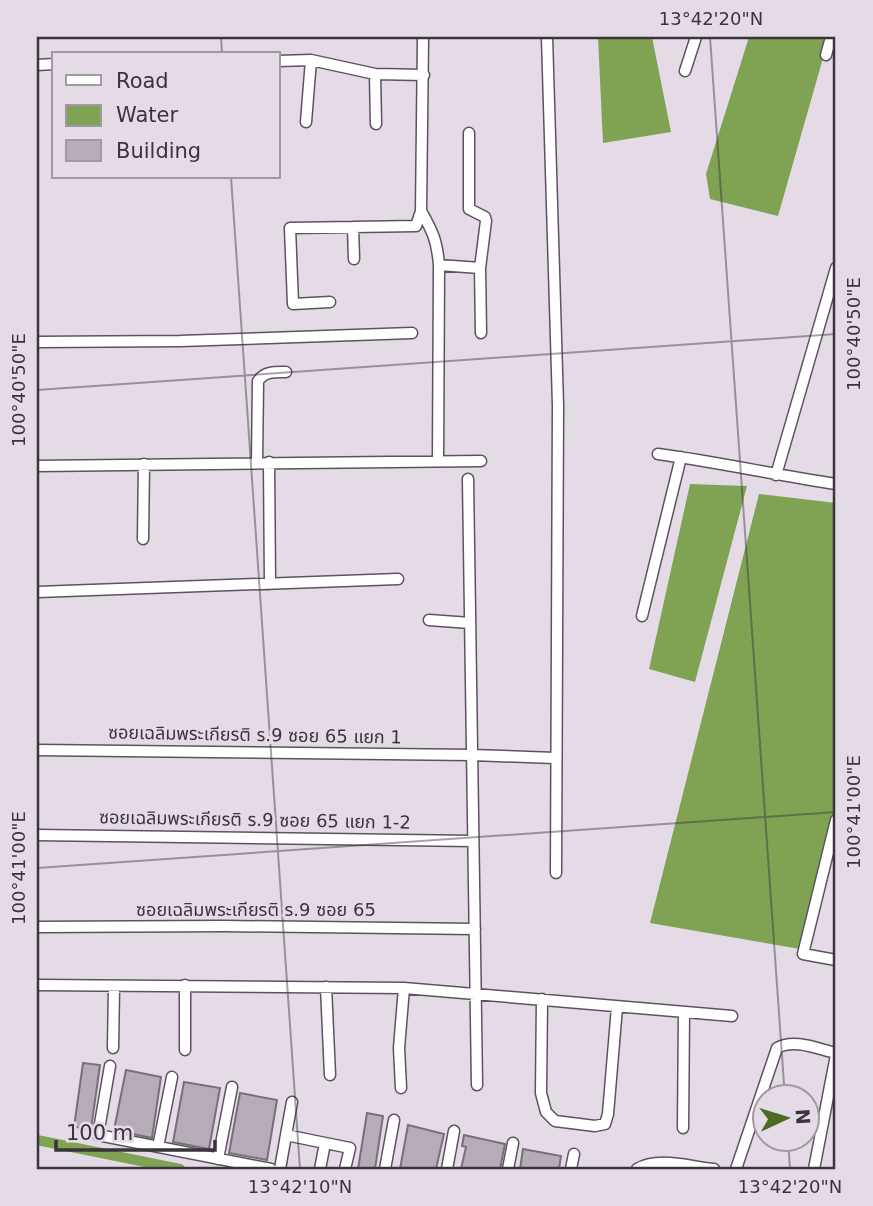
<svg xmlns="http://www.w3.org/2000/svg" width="873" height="1206" font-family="'DejaVu Sans','Noto Sans Thai',sans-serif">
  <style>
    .water { fill: #7fa353 }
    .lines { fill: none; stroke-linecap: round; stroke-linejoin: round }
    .canal { stroke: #7fa353; stroke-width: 10 }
    .building { fill: #b6acb8; stroke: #796f7a; stroke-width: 2 }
    .minor-casing { stroke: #5c535e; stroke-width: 13 }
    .minor { stroke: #fff; stroke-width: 10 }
    .ticks { fill: none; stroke: #39353a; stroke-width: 2; stroke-opacity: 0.45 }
    .labels { text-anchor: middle; stroke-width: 6; stroke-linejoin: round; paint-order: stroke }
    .street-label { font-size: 18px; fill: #39353a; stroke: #e5dbe7 }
    .neatline { fill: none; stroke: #39353a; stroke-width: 2.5 }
    .ticks-label { font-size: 18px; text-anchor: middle; fill: #39353a }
  </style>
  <rect width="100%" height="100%" fill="#e5dbe7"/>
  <!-- water -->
  <path class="water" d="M 598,37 L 652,37 L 671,132 L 603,143 Z
    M 749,37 L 829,37 L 778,216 L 710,199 L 706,174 Z
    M 690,484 L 747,486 L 695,682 L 649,669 Z
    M 759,494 L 836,503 L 836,805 L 800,949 L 650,923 Z"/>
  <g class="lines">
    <!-- canal -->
    <path class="canal" d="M 37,1140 L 180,1169"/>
  </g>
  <!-- building -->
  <path class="building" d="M 83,1063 L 100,1065 L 91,1129 L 74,1127 Z
    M 126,1070 L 161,1077 L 152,1138 L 114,1130 Z
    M 184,1082 L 220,1088 L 209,1149 L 173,1142 Z
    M 240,1093 L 277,1100 L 267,1160 L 229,1153 Z
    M 367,1113 L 383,1116 L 375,1169 L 358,1169 Z
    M 408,1125 L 444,1134 L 436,1169 L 400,1169 Z
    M 464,1135 L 505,1144 L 500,1169 L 461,1169 L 466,1147 L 462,1146 Z
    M 523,1149 L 561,1156 L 559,1169 L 520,1169 Z"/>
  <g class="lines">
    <!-- minor casing -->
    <g class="minor-casing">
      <path id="minor" d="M 423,37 L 421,211 C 433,232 437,241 439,265 L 438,461
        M 547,37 L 558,405 L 556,873
        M 826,55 L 831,37
        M 278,61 L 311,60 L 375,74 L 424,75
        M 37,65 L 54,64
        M 685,71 L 696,37
        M 375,74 L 376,124
        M 306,122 L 311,60
        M 469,133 L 469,209 L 485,217 L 486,221 L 480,268 L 481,333
        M 353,227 L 354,259
        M 439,265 L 480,268
        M 330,302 L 293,304 L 290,228 L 416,226 L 421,211
        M 37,342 L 180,341 L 412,333
        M 658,454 C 718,462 776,475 836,484
        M 269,462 L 270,584
        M 257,463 L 258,381 C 265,371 275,372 286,372
        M 37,466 L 481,461
        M 776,475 L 836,268
        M 468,479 L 477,1085
        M 143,539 L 144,464
        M 37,592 L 398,579
        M 642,616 L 681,457
        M 429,620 L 470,623
        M 37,750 L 472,755 L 555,758
        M 836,820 L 803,954 L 836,960
        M 37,835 L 473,841
        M 37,927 L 224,926 L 475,929
        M 37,985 L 404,988 L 732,1016
        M 185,985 L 185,1050
        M 326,987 L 330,1075
        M 542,999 L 541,1093 L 546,1112 L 555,1121 L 595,1126 L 605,1124 L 608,1114 L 617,1007
        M 113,1048 L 114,987
        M 110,1066 L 98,1135 L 271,1169
        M 401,1088 L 399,1048 L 404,988
        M 683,1128 L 684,1012
        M 286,1135 L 292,1102
        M 325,1143 L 350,1148 L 345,1169
        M 158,1147 L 172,1077
        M 218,1159 L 232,1087
        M 280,1169 L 286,1135 L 325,1143 L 320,1169
        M 385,1169 L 394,1120
        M 447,1169 L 454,1131
        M 508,1169 L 513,1143
        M 571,1169 L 574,1154
        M 637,1169 C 658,1156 691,1167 714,1169
        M 736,1169 L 777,1048 C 794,1038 818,1049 836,1053
        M 814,1169 L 836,1055"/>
    </g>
    <!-- minor -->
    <use href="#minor" class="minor"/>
  </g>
  <!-- ticks -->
  <path class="ticks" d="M 221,37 L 222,54M 710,37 L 785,1098M 231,177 L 300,1169M 37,390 L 836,334M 37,868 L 836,812M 788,1140 L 790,1169"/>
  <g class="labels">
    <!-- street labels -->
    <g class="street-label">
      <text transform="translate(255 735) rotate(1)" y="6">ซอยเฉลิมพระเกียรติ ร.9 ซอย 65 แยก 1</text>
      <text transform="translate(255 820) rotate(1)" y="6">ซอยเฉลิมพระเกียรติ ร.9 ซอย 65 แยก 1-2</text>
      <text x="256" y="916">ซอยเฉลิมพระเกียรติ ร.9 ซอย 65</text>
    </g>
  </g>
  <!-- border -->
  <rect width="873" height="1206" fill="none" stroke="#e5dbe7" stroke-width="77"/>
  <!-- legend -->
  <rect x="52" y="52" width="228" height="126" fill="#e5dbe7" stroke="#a099a2" stroke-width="2"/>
  <rect x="66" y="75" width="35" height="10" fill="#ffffff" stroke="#a099a2" stroke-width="2"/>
  <text x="116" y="88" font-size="21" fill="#39353a">Road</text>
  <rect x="66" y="105" width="35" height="21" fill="#7fa353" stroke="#a099a2" stroke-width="2"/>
  <text x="116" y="122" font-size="21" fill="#39353a">Water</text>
  <rect x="66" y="140" width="35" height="21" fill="#b6acb8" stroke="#a099a2" stroke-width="2"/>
  <text x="116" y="158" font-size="21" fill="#39353a">Building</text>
  <!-- north arrow -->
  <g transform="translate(786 1118) rotate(86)"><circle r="33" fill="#e5dbe7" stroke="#a099a2" stroke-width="2"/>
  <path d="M0-5L12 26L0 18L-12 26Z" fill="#4d6c22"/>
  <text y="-10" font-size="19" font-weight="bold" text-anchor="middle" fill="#39353a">N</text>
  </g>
  <!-- scale -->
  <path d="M56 1140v10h159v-10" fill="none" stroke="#39353a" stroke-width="3.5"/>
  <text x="66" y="1140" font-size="21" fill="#39353a" stroke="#e5dbe7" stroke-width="5" paint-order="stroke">100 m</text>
  <rect x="38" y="38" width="796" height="1130" class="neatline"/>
  <g class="ticks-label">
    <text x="711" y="25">13°42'20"N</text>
    <text transform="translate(854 334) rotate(-90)" y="6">100°40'50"E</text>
    <text transform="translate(19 390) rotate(-90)" y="6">100°40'50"E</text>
    <text transform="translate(854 812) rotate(-90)" y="6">100°41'00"E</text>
    <text transform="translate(19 868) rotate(-90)" y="6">100°41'00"E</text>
    <text x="300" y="1193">13°42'10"N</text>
    <text x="790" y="1193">13°42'20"N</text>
  </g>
</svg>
